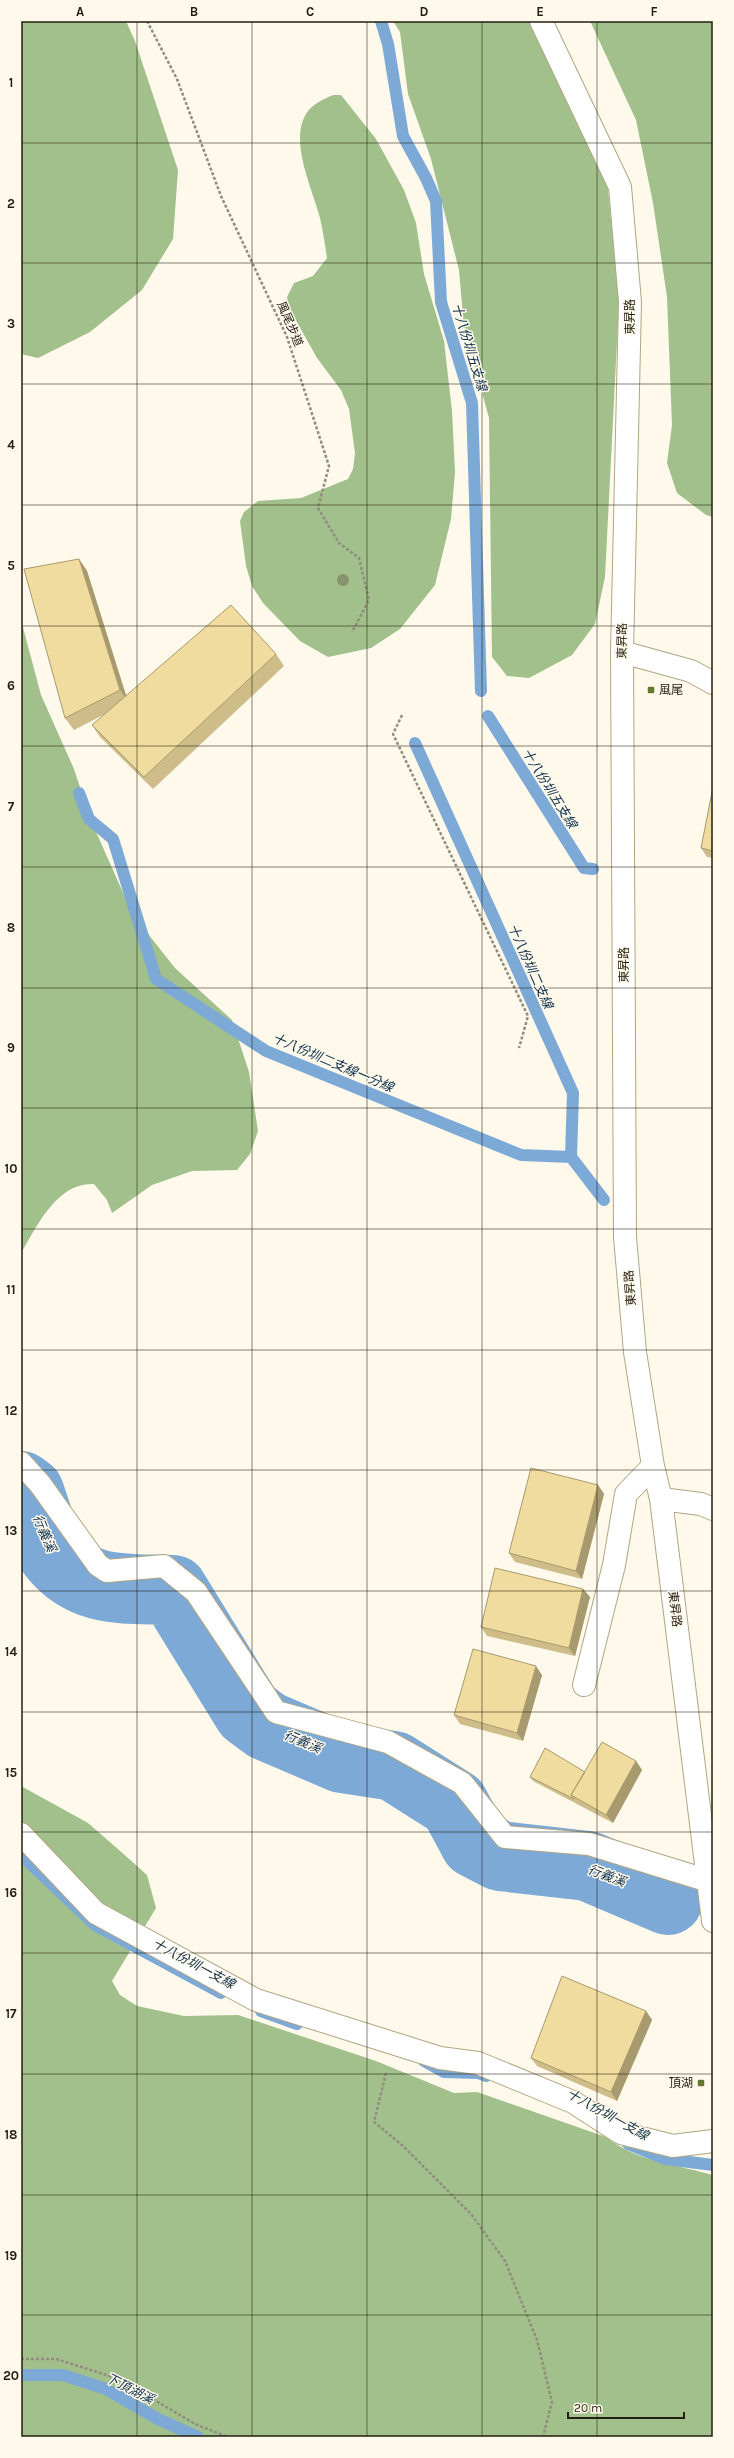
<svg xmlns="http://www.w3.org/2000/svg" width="734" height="2458" font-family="Karla,'Noto Sans TC',sans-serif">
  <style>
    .forest { fill: #a2c08b }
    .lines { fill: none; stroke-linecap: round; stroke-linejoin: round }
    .stream { stroke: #7da9d6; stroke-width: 12 }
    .river { stroke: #7da9d6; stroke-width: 70 }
    .minor-casing { stroke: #b1a683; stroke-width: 24 }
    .path { stroke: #918c7e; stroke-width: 2.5; stroke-dasharray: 3 2; stroke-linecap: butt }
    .minor { stroke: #fff; stroke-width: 22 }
    .tree { fill: #86936d }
    .wall { fill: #cebd89 }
    .shaded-wall { fill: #a89a6f }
    .building { fill: #f0dc9f; stroke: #a89a6f }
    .grid { fill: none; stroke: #231e11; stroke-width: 1; stroke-opacity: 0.55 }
    .poi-dot { fill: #637a2c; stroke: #fef9eb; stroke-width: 1.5 }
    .labels { text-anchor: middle; stroke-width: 3; stroke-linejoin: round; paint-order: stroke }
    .street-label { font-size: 12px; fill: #231e11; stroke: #fef9eb }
    .poi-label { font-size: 12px; fill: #231e11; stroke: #fef9eb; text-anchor: start }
    .water-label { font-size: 13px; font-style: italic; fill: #0c2e4b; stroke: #fef9eb }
    .neatline { fill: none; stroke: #231e11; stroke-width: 1.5 }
    .grid-label { font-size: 13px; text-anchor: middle; font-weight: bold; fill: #231e11 }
  </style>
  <rect width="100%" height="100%" fill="#fef9eb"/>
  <!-- forest -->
  <path class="forest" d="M 21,21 L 126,21 L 135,41 L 178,170 L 173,239 L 142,290 L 90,332 L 38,358 L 21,354 Z
    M 393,21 L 531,21 L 608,189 L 619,302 L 605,577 L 595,624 L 572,655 L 529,678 L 507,676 L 492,657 L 489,418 L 464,327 L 459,270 L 431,159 L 408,94 L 400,32 Z
    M 590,21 L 713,21 L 713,517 L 706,515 L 677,493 L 667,463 L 672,425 L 667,297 L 653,203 L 636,120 Z
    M 333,95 L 341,95 L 376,139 L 404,190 L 416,223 L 424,274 L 444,341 L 452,411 L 455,472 L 451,519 L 435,585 L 400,629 L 371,648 L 328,657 L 300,641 L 263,603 L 252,586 L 246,566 L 240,521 L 244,512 L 258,501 L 301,498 L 348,479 L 353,469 L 355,453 L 349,409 L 341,390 L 317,358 L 289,308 L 287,297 L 294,283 L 313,276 L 327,258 C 325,245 323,231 320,218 C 313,190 289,142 306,114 C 312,104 322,100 333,95 Z
    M 21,620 L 41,695 L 74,769 L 92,823 L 133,915 L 175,968 L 232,1020 L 249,1072 L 258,1131 L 250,1154 L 237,1170 L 192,1171 L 152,1185 L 112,1213 L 107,1200 L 94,1184 C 57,1182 37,1226 21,1253 Z
    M 21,1786 L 88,1823 L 119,1850 L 147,1875 L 156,1908 L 112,1981 L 120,1995 L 137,2006 L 184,2016 L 238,2015 L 376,2061 L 454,2093 L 477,2092 L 606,2137 C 635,2161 678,2165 713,2175 L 713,2437 L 21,2437 Z"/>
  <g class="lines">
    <!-- stream -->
    <path class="stream" d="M 381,21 L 388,44 L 403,136 L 426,178 L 436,201 L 441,302 L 472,403 L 481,691
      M 488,716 L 584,868 L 593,869
      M 415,743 L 573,1093 L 571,1157 L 604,1200
      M 79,793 L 89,819 L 113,839 L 156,979 L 266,1051 L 521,1155 L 571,1157
      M 21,1855 L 95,1925 L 221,1993
      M 261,2011 L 297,2024
      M 424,2061 L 444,2072 L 478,2073 L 486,2076
      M 628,2144 L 665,2159 L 713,2165
      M 21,2375 L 63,2375 L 106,2389 L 158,2419 L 198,2437"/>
    <!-- river -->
    <path class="river" d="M 21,1486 L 29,1492 C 35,1507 44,1543 53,1554 C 85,1595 128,1588 173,1590 L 248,1712 L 267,1726 L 342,1758 L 394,1766 L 454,1804 L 475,1843 L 500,1856 L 588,1866 L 668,1900"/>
    <!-- minor casing -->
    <g class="minor-casing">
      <path id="minor" d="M 541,21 L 620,187 L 630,302 L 622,652 L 625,1237 L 635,1352 L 653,1466 L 661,1499 L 713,1921
        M 622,652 L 691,671 L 713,683
        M 21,1463 L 40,1484 L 98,1565 L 107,1571 L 164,1566 L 196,1592 L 276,1712 L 388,1742 L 462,1783 L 505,1837 L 589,1844 L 709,1881
        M 661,1499 L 701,1504 L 713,1509
        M 584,1685 L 614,1565 L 626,1494 L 653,1466
        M 21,1834 L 96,1913 L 256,2000 L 440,2058 L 478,2063 L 573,2102 L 621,2133 L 673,2146 L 713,2141"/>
    </g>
    <!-- path -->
    <path class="path" d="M 147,21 L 177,79 L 221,196 L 287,337 L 329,466 L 318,508 L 339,543 L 359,558 L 369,600 L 352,632
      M 402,715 L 393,734 L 528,1016 L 519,1048
      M 386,2073 L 374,2122 L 402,2145 L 471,2214 L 505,2261 L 537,2340 L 552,2402 L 543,2437
      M 21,2359 L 56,2359 L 119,2379 L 195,2424 L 228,2437"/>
    <!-- minor -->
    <use href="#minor" class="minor"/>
  </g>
  <!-- trees -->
  <circle class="tree" cx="343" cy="580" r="6"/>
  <!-- wall -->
  <path class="wall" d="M 79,559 L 87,571 L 126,695 L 276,654 L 284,666 L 153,789 L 100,737 L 92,725 L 105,714 L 74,730 L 65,718 Z
    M 713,787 L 713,858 L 707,857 L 701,848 Z
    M 598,1485 L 604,1494 L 582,1579 L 515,1562 L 509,1553 Z
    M 583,1589 L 590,1597 L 575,1656 L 487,1636 L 481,1627 Z
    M 542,1675 L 523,1741 L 460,1724 L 454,1715 Z
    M 636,1761 L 642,1770 L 613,1823 L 577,1804 L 533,1781 L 530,1777 L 585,1772 Z
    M 646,2011 L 652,2020 L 617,2101 L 537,2066 L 531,2058 Z"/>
  <!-- shaded-wall -->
  <path class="shaded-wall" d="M 79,559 L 87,571 L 128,702 L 120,690 Z
    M 598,1485 L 604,1494 L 582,1579 L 576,1571 Z
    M 583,1589 L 590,1597 L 575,1656 L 569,1648 Z
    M 536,1666 L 542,1675 L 523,1741 L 517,1733 Z
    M 636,1761 L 642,1770 L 613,1823 L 606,1815 Z
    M 646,2011 L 652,2020 L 617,2101 L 611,2092 Z"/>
  <!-- building -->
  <path class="building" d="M 79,559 L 120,690 L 65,718 L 24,569 Z
    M 231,605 L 276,654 L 144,777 L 92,725 Z
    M 713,787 L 713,851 L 701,848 Z
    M 531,1468 L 598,1485 L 576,1571 L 509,1553 Z
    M 495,1568 L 583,1589 L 569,1648 L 481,1627 Z
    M 473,1649 L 536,1666 L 517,1733 L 454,1715 Z
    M 602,1742 L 636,1761 L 606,1815 L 571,1795 Z
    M 545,1748 L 585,1772 L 571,1795 L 574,1799 L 530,1777 Z
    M 562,1976 L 646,2011 L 611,2092 L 531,2058 Z"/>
  <!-- grid -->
  <path class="grid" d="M 137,21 L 137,2437M 252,21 L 252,2437M 367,21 L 367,2437M 482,21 L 482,2437M 597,21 L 597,2437M 21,143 L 713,143M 21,263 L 713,263M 21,384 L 713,384M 21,505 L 713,505M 21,626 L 713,626M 21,746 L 713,746M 21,867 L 713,867M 21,988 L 713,988M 21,1108 L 713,1108M 21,1229 L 713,1229M 21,1350 L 713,1350M 21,1470 L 713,1470M 21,1591 L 713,1591M 21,1712 L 713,1712M 21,1832 L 713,1832M 21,1953 L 713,1953M 21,2074 L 713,2074M 21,2195 L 713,2195M 21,2315 L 713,2315"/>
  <!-- markers -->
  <g class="poi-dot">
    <rect x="647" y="686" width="8" height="8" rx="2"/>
    <rect x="697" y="2079" width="8" height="8" rx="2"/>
  </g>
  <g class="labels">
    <!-- street labels -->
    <g class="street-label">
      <text transform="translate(630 317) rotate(-90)" y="4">東昇路</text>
      <text transform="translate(290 324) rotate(67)" y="4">風尾步道</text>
      <text transform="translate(622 641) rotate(-89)" y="4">東昇路</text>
      <text transform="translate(624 965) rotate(-90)" y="4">東昇路</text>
      <text transform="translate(630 1288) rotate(-95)" y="4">東昇路</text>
      <text transform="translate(675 1609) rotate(83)" y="4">東昇路</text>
    </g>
    <!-- poi labels -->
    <g class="poi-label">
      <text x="659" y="694">風尾</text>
      <text x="693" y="2087" text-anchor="end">頂湖</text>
    </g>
    <!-- water labels -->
    <g class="water-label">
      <text transform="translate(470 347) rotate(73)" y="5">十八份圳五支線</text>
      <text transform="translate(550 788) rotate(58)" y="5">十八份圳五支線</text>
      <text transform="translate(531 966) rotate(66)" y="5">十八份圳二支線</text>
      <text transform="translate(333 1062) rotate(23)" y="5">十八份圳二支線一分線</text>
      <text transform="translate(45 1533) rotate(67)" y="5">行義溪</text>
      <text transform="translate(303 1741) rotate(23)" y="5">行義溪</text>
      <text transform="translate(607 1875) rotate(21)" y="5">行義溪</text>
      <text transform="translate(194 1963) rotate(28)" y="5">十八份圳一支線</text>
      <text transform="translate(608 2114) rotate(29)" y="5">十八份圳一支線</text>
      <text transform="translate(130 2388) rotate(27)" y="5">下頂湖溪</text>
    </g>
  </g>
  <!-- border -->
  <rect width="734" height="2458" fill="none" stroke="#fef9eb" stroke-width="44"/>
  <!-- scale -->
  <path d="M568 2412v6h116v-6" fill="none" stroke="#231e11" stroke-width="2"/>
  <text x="574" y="2412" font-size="12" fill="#231e11" stroke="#fef9eb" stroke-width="3" paint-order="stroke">20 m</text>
  <rect x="22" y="22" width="690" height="2414" class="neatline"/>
  <g class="grid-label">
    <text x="80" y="16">A</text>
    <text x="194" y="16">B</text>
    <text x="310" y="16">C</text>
    <text x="424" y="16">D</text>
    <text x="540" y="16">E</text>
    <text x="654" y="16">F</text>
    <text x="11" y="87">1</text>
    <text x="11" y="208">2</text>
    <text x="11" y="328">3</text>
    <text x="11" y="449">4</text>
    <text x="11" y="570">5</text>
    <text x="11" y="690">6</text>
    <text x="11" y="811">7</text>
    <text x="11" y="932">8</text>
    <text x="11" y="1052">9</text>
    <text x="11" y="1173">10</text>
    <text x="11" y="1294">11</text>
    <text x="11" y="1415">12</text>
    <text x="11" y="1535">13</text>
    <text x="11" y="1656">14</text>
    <text x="11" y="1777">15</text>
    <text x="11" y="1897">16</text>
    <text x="11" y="2018">17</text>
    <text x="11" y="2139">18</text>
    <text x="11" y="2260">19</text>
    <text x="11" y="2380">20</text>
  </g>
</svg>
